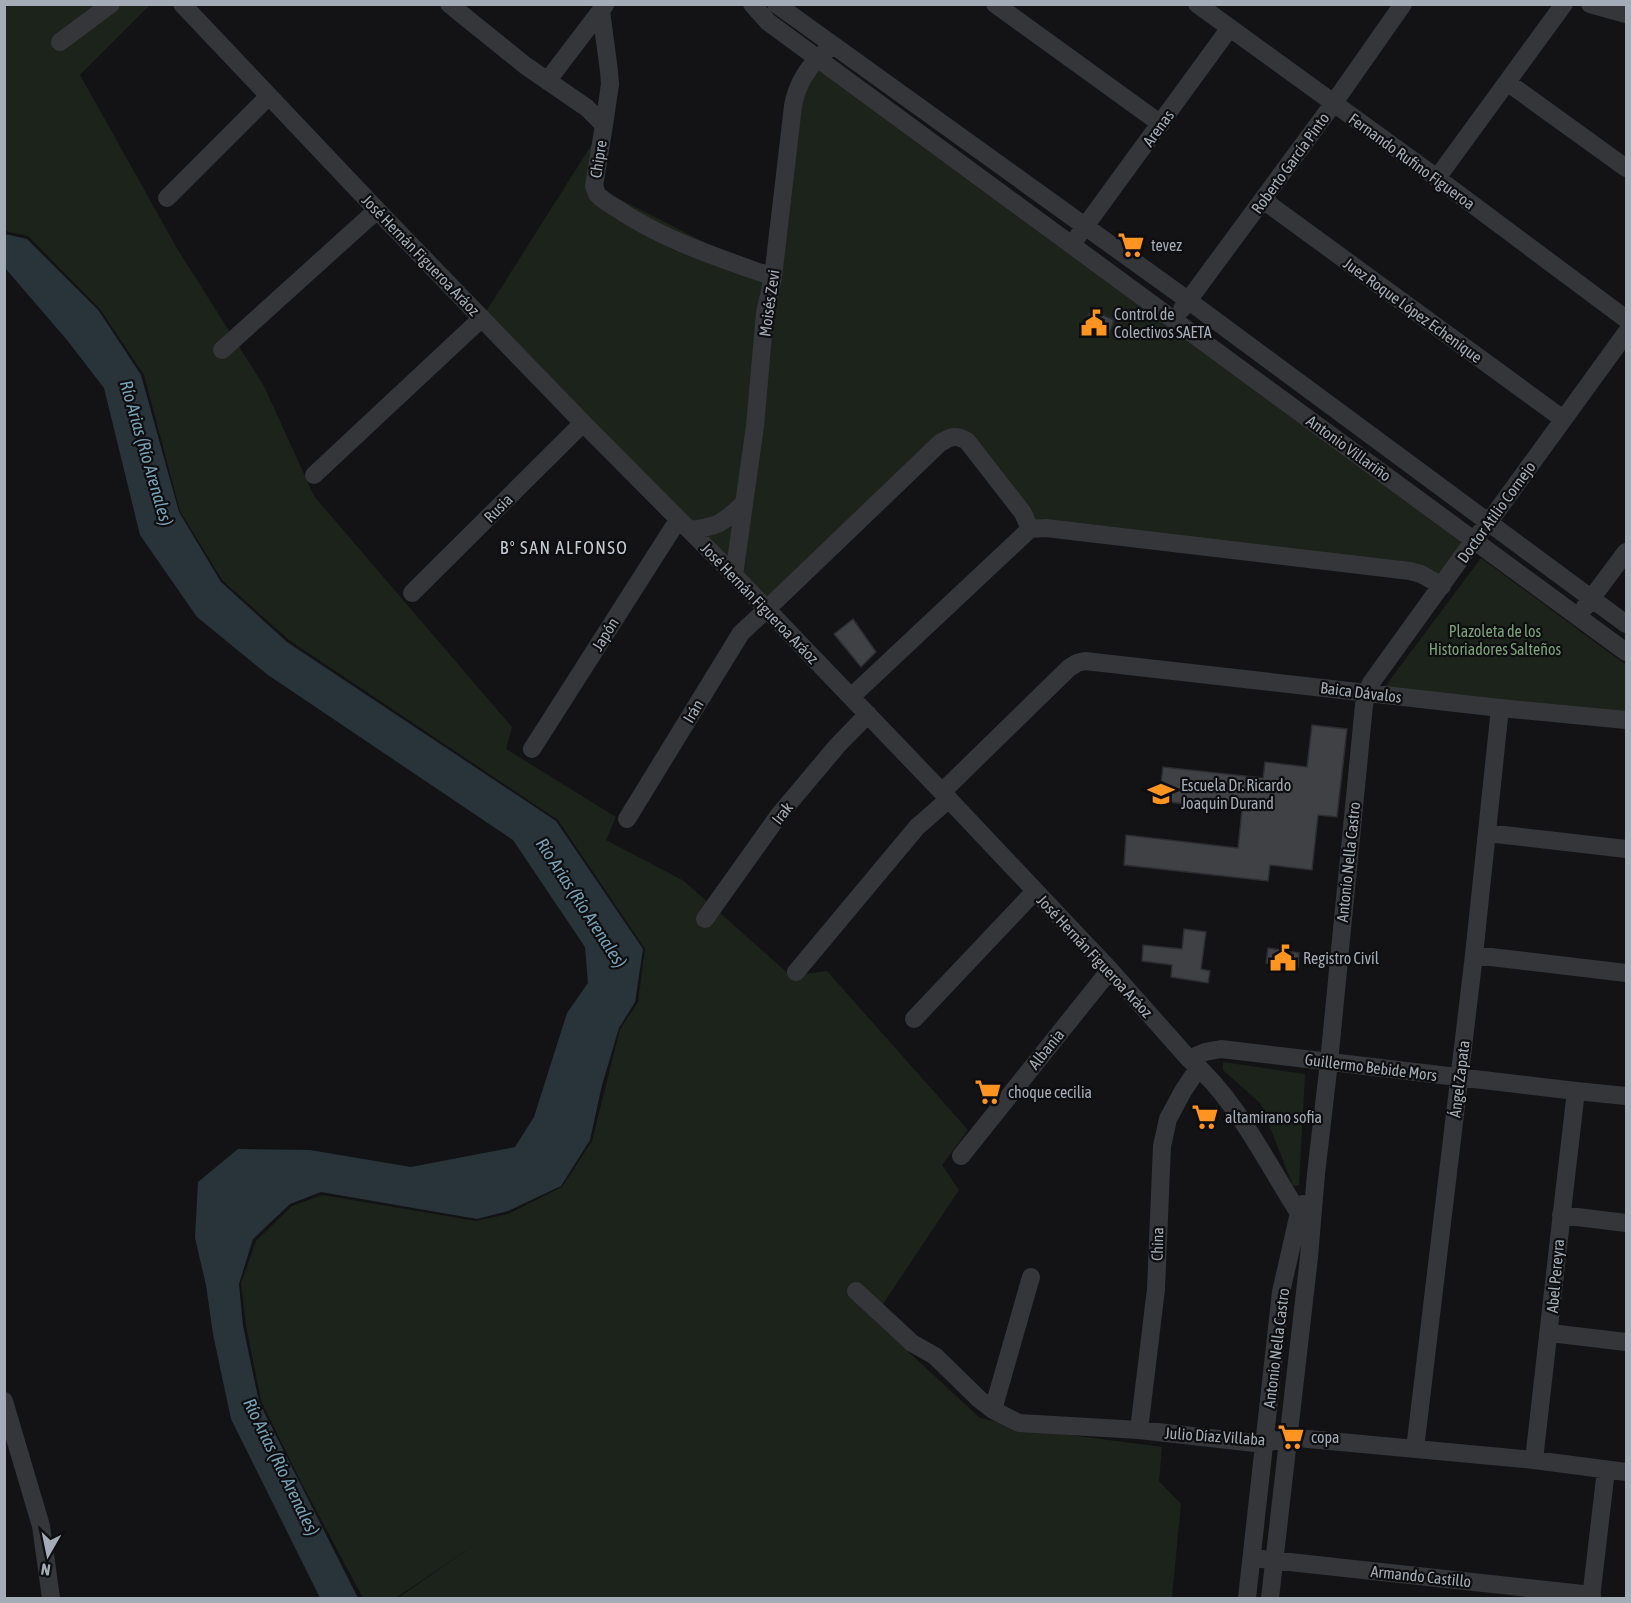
<svg xmlns="http://www.w3.org/2000/svg" width="1631" height="1603" font-family="'Asap Condensed',sans-serif">
  <style>
    .green { fill: #1b231b }
    .water { fill: #28343a }
    .building { fill: #3f4145; stroke: #2d2d31; stroke-width: 1.5 }
    .lines { fill: none; stroke-linecap: round; stroke-linejoin: round }
    .minor { stroke: #34363a; stroke-width: 18 }
    .labels { text-anchor: middle; stroke-width: 4.5; stroke-linejoin: round; paint-order: stroke }
    .street-label { font-size: 16px; fill: #a3acb7; stroke: #0e0e10 }
    .poi-label { font-size: 16px; fill: #a3acb7; stroke: #0e0e10; text-anchor: start }
    .park-label { font-size: 16px; fill: #7ca379; stroke: #0e0e10 }
    .water-label { font-size: 18px; font-style: italic; fill: #77a1b5; stroke: #0e0e10 }
    .neighbourhood-label { font-size: 18px; letter-spacing: 1.5px; fill: #c5cad2; stroke: #0e0e10 }
  </style>
  <rect width="100%" height="100%" fill="#131315"/>
  <!-- green -->
  <path class="green" d="M 5,5 L 150,5 L 80,75 L 178,250 L 264,386 L 314,496 L 512,727 L 506,749 L 616,817 L 606,840 L 684,881 L 791,976 L 827,971 L 968,1130 L 942,1165 L 959,1190 L 873,1319 L 980,1418 L 1047,1432 L 1162,1447 L 1159,1481 L 1181,1504 L 1172,1598 L 398,1598 L 474,1545 L 396,1598 L 363,1598 L 301,1482 L 261,1401 L 246,1325 L 241,1283 L 256,1241 L 292,1206 L 322,1195 L 476,1221 L 508,1214 L 562,1187 L 592,1141 L 620,1029 L 638,1002 L 645,949 L 558,820 L 289,640 L 222,580 L 180,511 L 144,375 L 100,309 L 28,236 L 5,231 Z
    M 817,58 L 1474,540 L 1442,586 L 1410,571 L 1030,529 L 959,437 L 767,609 L 482,318 L 604,125 L 594,186 L 773,277 L 795,94 Z
    M 1481,558 L 1626,665 L 1626,714 L 1384,688 Z
    M 1223,1062 L 1305,1074 L 1299,1185 L 1293,1186 L 1261,1104 L 1223,1070 Z"/>
  <!-- water -->
  <path class="water" d="M 5,234 L 27,239 L 99,311 L 141,375 L 179,512 L 221,582 L 287,642 L 556,821 L 643,949 L 635,1002 L 619,1028 L 602,1085 L 590,1140 L 561,1186 L 508,1211 L 477,1219 L 321,1192 L 290,1204 L 253,1239 L 239,1284 L 243,1326 L 259,1402 L 358,1598 L 320,1598 L 231,1419 L 213,1334 L 206,1285 L 195,1238 L 198,1182 L 238,1149 L 310,1150 L 411,1167 L 515,1147 L 534,1117 L 567,1013 L 588,983 L 585,947 L 513,840 L 268,675 L 197,617 L 140,535 L 104,388 L 67,340 L 5,268 Z"/>
  <!-- building -->
  <path class="building" d="M 1091,310 L 1114,320 L 1108,337 L 1084,326 Z
    M 853,619 L 876,652 L 861,667 L 834,634 Z
    M 1312,725 L 1347,729 L 1337,817 L 1318,815 L 1312,870 L 1270,865 L 1268,881 L 1124,865 L 1126,835 L 1238,848 L 1242,810 L 1159,801 L 1163,767 L 1263,778 L 1265,762 L 1307,767 Z
    M 1184,929 L 1206,932 L 1201,969 L 1210,971 L 1208,983 L 1171,977 L 1172,965 L 1142,961 L 1143,945 L 1182,949 Z
    M 1268,948 L 1299,953 L 1298,967 L 1266,963 Z"/>
  <g class="lines">
    <!-- minor -->
    <path class="minor" d="M 182,4 L 377,210 L 583,423 L 734,575 L 942,792 L 1110,970 L 1189,1059 C 1236,1098 1266,1162 1299,1213 L 1312,1222
      M 449,4 L 526,66 L 587,108 L 604,125 L 594,186 C 594,186 597,194 597,194 C 602,200 610,204 616,208 C 663,240 719,258 773,277
      M 752,4 L 768,22 L 1626,652
      M 776,4 L 1189,301 L 1626,624
      M 995,4 L 1161,124
      M 1197,4 L 1437,178 L 1626,319
      M 1590,4 L 1626,14
      M 601,11 L 609,71 L 610,84 L 604,125
      M 60,42 L 111,4
      M 548,80 L 605,5
      M 1507,82 L 1626,168
      M 1437,178 L 1564,4
      M 167,198 L 269,96
      M 1263,200 L 1563,419
      M 1078,236 L 1229,29
      M 1182,309 L 1333,104 L 1403,4
      M 222,350 L 377,210
      M 314,475 L 482,318
      M 689,530 C 717,527 722,524 743,504
      M 734,575 L 755,426 L 765,313 L 773,277 L 793,106 C 797,84 809,65 826,51
      M 412,593 L 583,423
      M 1585,607 L 1626,552
      M 851,697 L 1030,529 L 1046,528 L 1410,571 L 1421,574 L 1442,586
      M 532,749 L 678,520
      M 942,792 L 1069,668 L 1077,663 L 1085,661 L 1500,708 L 1626,720
      M 627,819 L 741,633 L 767,609 L 940,443 C 951,437 955,434 967,441 L 1023,513 L 1030,529
      M 1487,833 L 1626,849
      M 705,919 L 779,815 L 837,746 L 868,714
      M 1474,955 L 1626,973
      M 796,972 L 917,827 L 949,799
      M 914,1019 L 1035,891
      M 1189,1059 L 1205,1052 L 1221,1049 L 1576,1091 L 1626,1096
      M 961,1156 L 1110,970
      M 1561,1215 L 1626,1223
      M 856,1291 L 912,1343 L 935,1356 L 979,1399 L 993,1410 L 1019,1423 L 1139,1430 L 1264,1444 L 1287,1437 L 1534,1460 L 1626,1472
      M 1550,1333 L 1626,1342
      M 4,1401 L 41,1526 L 51,1598
      M 993,1410 L 1031,1277
      M 1139,1430 L 1156,1289 L 1162,1146 L 1168,1119 L 1183,1091 L 1199,1067
      M 1415,1449 L 1474,955 L 1500,708
      M 1534,1460 C 1549,1338 1561,1214 1576,1091
      M 1262,1559 L 1592,1595
      M 1247,1598 L 1281,1292 L 1299,1213 L 1303,1204
      M 1270,1598 L 1309,1257 L 1316,1174 L 1329,1062 L 1364,705 L 1367,692 L 1371,683 L 1474,540 L 1489,522 L 1626,333
      M 1591,1598 L 1606,1470"/>
  </g>
  <!-- icons -->
  <defs>
    <g id="supermarket-bare" transform="scale(2.07)"><path d="M-6-5.5h2.5l.6 2H6L4.5 2H-2.5L-4.4-4H-6ZM-1.5 3.2a1.3 1.3 0 1 0 .1 0ZM3 3.2a1.3 1.3 0 1 0 .1 0Z" fill="#ff9421" stroke="#0e0e10" stroke-width="2.5" paint-order="stroke"/></g>
    <g id="civic-bare" transform="scale(2.07)"><path d="M-.6-6.5H3V-4.5H.6V-3L4-1V1h2V6H-6V1h2V-1L-.6-3ZM-1.2 2.5V6h2.4V2.5Z" fill="#ff9421" stroke="#0e0e10" stroke-width="2.5" paint-order="stroke"/></g>
    <g id="school-bare" transform="scale(2.07)"><path d="M0-5L7-2L0 1L-7-2ZM-4 1L0 2.5L4 1V4Q0 6-4 4Z" fill="#ff9421" stroke="#0e0e10" stroke-width="2.5" paint-order="stroke"/></g>
  </defs>
  <g fill-rule="evenodd">
    <use href="#supermarket-bare" x="1131" y="245"/>
    <use href="#civic-bare" x="1094" y="323"/>
    <use href="#school-bare" x="1161" y="794"/>
    <use href="#civic-bare" x="1283" y="958"/>
    <use href="#supermarket-bare" x="988" y="1092"/>
    <use href="#supermarket-bare" x="1205" y="1117"/>
    <use href="#supermarket-bare" x="1291" y="1437"/>
  </g>
  <g class="labels">
    <!-- street labels -->
    <g class="street-label">
      <text transform="translate(1158 128) rotate(-54)" y="6">Arenas</text>
      <text transform="translate(598 159) rotate(-81)" y="6">Chipre</text>
      <text transform="translate(1412 161) rotate(36)" y="6">Fernando Rufino Figueroa</text>
      <text transform="translate(1290 163) rotate(-54)" y="6">Roberto García Pinto</text>
      <text transform="translate(421 255) rotate(46)" y="6">José Hernán Figueroa Aráoz</text>
      <text transform="translate(769 303) rotate(-82)" y="6">Moisés Zevi</text>
      <text transform="translate(1413 310) rotate(36)" y="6">Juez Roque López Echenique</text>
      <text transform="translate(1349 448) rotate(36)" y="6">Antonio Villariño</text>
      <text transform="translate(498 508) rotate(-45)" y="6">Rusia</text>
      <text transform="translate(1496 512) rotate(-54)" y="6">Doctor Atilio Cornejo</text>
      <text transform="translate(760 603) rotate(46)" y="6">José Hernán Figueroa Aráoz</text>
      <text transform="translate(605 634) rotate(-58)" y="6">Japón</text>
      <text transform="translate(1361 692) rotate(7)" y="6">Baica Dávalos</text>
      <text transform="translate(693 711) rotate(-59)" y="6">Irán</text>
      <text transform="translate(782 813) rotate(-52)" y="6">Irak</text>
      <text transform="translate(1348 862) rotate(-84)" y="6">Antonio Nella Castro</text>
      <text transform="translate(1095 956) rotate(47)" y="6">José Hernán Figueroa Aráoz</text>
      <text transform="translate(1046 1049) rotate(-51)" y="6">Albania</text>
      <text transform="translate(1371 1067) rotate(7)" y="6">Guillermo Bebide Mors</text>
      <text transform="translate(1459 1079) rotate(-83)" y="6">Ángel Zapata</text>
      <text transform="translate(1157 1244) rotate(-88)" y="6">China</text>
      <text transform="translate(1555 1276) rotate(-85)" y="6">Abel Pereyra</text>
      <text transform="translate(1276 1348) rotate(-83)" y="6">Antonio Nella Castro</text>
      <text transform="translate(1215 1436) rotate(4)" y="6">Julio Díaz Villaba</text>
      <text transform="translate(1421 1576) rotate(6)" y="6">Armando Castillo</text>
    </g>
    <!-- poi labels -->
    <g class="poi-label">
      <text x="1151" y="251">tevez</text>
      <text x="1114" y="320">Control de<tspan x="1114" dy="18">Colectivos SAETA</tspan></text>
      <text x="1181" y="791">Escuela Dr. Ricardo<tspan x="1181" dy="18">Joaquin Durand</tspan></text>
      <text x="1303" y="964">Registro Civíl</text>
      <text x="1008" y="1098">choque cecilia</text>
      <text x="1225" y="1123">altamirano sofia</text>
      <text x="1311" y="1443">copa</text>
    </g>
    <!-- park labels -->
    <g class="park-label">
      <text x="1495" y="637">Plazoleta de los<tspan x="1495" dy="18">Historiadores Salteños</tspan></text>
    </g>
    <!-- water labels -->
    <g class="water-label">
      <text transform="translate(146 453) rotate(74)" y="6">Río Arias (Río Arenales)</text>
      <text transform="translate(581 903) rotate(57)" y="6">Río Arias (Río Arenales)</text>
      <text transform="translate(281 1467) rotate(64)" y="6">Río Arias (Río Arenales)</text>
    </g>
    <!-- neighbourhood labels -->
    <g class="neighbourhood-label">
      <text x="564" y="554">B° SAN ALFONSO</text>
    </g>
  </g>
  <!-- border -->
  <rect width="1631" height="1603" fill="none" stroke="#a3acb7" stroke-width="12"/>
  <!-- north arrow -->
  <g transform="translate(48 1555) rotate(189)" stroke="#0e0e10" stroke-width="4.5" paint-order="stroke">
  <path d="M0-4.5L10 22L0 15L-10 22Z" fill="#a3acb7"/>
  <text y="-9" font-size="16" font-weight="bold" text-anchor="middle" fill="#a3acb7">N</text>
  </g>
</svg>
